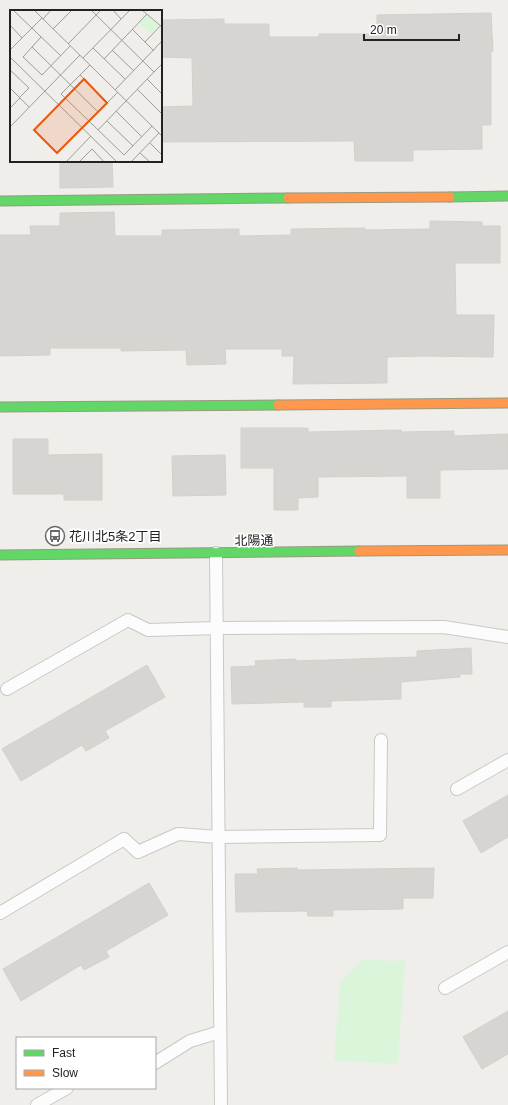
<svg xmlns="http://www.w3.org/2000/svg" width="508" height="1105" font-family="Arial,'Noto Sans JP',sans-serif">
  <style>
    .park { fill: #daf5da }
    .building { fill: #d7d4d2; stroke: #d3d0cc }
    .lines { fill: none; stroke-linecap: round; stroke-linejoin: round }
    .lane-casing { stroke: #c9c8c7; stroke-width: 14 }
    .fast-casing { stroke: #999a82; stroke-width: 11 }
    .slow-casing { stroke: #999a82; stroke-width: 11 }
    .lane { stroke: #fdfcfc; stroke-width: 12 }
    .fast { stroke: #63d668; stroke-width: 9 }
    .slow { stroke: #ff974d; stroke-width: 9 }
    .labels { text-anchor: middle; stroke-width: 3.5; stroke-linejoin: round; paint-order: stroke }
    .poi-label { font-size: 13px; fill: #222; stroke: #fff; text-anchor: start }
    .street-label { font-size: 13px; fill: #222; stroke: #fff }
    .inset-road { fill: none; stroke: #9e9c9b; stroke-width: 1 }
    .view { fill: #e8590c; fill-opacity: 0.15; stroke: #e8590c; stroke-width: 2 }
    .inset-edge { fill: none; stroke: #222; stroke-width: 2 }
  </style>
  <rect width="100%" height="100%" fill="#f0eeeb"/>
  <!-- park -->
  <path class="park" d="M 362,960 L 405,961 L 398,1064 L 334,1061 L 340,983 Z"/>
  <!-- building -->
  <path class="building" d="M 491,13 L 493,51 L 491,51 L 491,125 L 482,125 L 482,149 L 413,150 L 413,161 L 355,161 L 354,141 L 161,142 L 161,107 L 193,106 L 192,58 L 161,57 L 161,20 L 224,19 L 224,24 L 269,24 L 269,37 L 319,37 L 319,34 L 377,34 L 377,15 Z
    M 60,161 L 112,161 L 113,187 L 60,188 Z
    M 114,212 L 115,236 L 162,236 L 162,230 L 239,229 L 239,236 L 291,235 L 291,229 L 365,228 L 365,230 L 430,229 L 430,221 L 482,222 L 482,226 L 500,226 L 500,263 L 455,263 L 456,315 L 494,315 L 493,357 L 423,356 L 387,357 L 387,383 L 293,384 L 294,356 L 282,356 L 282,349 L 225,349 L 226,364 L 187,365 L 186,350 L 121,351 L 121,348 L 50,348 L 50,355 L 0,356 L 0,235 L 31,235 L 30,226 L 60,226 L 60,213 Z
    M 241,428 L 308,428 L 308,432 L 401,430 L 401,432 L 454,431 L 454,436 L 508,434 L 508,469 L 440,470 L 440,498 L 407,498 L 407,476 L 318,477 L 318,497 L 298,498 L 298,510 L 274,510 L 274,468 L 241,468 Z
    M 13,439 L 48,439 L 48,455 L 102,454 L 102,500 L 64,500 L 64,494 L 13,494 Z
    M 225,455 L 226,495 L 173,496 L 172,456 Z
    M 471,648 L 472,674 L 460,674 L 460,677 L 401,682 L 401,699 L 331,701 L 331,707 L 304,707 L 304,702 L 232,704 L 231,667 L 256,666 L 255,661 L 296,659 L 296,661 L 417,657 L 417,651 Z
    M 147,665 L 165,697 L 105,731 L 109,738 L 86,751 L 82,745 L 21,781 L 2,749 Z
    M 508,795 L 508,837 L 481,853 L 463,821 Z
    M 297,868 L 297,870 L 434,868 L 433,898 L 403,898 L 403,909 L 333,910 L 333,916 L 308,916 L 307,911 L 236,912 L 235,874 L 258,874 L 257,869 Z
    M 149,883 L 168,915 L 106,951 L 109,957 L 84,970 L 81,965 L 21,1001 L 3,969 Z
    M 508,1011 L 508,1054 L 482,1069 L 463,1037 Z"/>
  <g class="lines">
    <!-- lane casing -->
    <g class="lane-casing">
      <path id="lane" d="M 216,553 L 221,1105
        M 7,689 L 128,620 L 148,630 L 217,628 L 444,627 L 508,637
        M 457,789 L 508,760
        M 0,913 L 124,839 L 138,852 L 178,834 L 219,837 L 380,835 L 381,740
        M 445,988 L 508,952
        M 155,1063 L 190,1041 L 220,1032
        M 37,1105 L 67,1088"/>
    </g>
    <!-- fast casing -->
    <g class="fast-casing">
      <path id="fast" d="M 450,197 L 508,196
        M 0,201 L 288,198
        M 0,407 L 278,405
        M 0,555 L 359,551"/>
    </g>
    <!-- slow casing -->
    <g class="slow-casing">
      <path id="slow" d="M 288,198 L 450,197
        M 278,405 L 508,403
        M 359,551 L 508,550"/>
    </g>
    <!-- lane -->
    <use href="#lane" class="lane"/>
    <!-- fast -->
    <use href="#fast" class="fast"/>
    <!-- slow -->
    <use href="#slow" class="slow"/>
  </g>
  <!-- icons -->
  <defs>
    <g id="bus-ring" transform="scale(1)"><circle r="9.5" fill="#fff" stroke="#6a6968" stroke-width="1.5"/><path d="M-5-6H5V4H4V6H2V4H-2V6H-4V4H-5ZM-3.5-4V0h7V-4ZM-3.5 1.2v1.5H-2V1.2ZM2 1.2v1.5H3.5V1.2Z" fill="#6a6968"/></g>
  </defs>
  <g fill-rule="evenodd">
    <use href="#bus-ring" x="55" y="536"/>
  </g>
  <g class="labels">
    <!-- poi labels -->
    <g class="poi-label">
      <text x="69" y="541">花川北5条2丁目</text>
    </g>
    <!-- street labels -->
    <g class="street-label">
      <text transform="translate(254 540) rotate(-1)" y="5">北陽通</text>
    </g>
  </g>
  <!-- overview -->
  <g transform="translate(10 10)">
    <rect width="152" height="152" fill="#f0eeeb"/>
    <path d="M 137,5 L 149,15 L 140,24 L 129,13 Z" fill="#daf5da"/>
    <path class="inset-road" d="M 3,0 L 51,46M 24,0 L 152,126M 81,0 L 144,62 L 152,54M 103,0 L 111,9M 132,0 L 152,17M 33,9 L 41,0M 0,15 L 12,28M 43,19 L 62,0M 122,19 L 144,41M 31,27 L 13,47 L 32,65 L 60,36M 135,32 L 152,14M 58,34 L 91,0M 22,37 L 88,102M 83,38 L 115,69M 0,40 L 32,8M 102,40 L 124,61M 0,47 L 107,152M 73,48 L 120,0M 94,49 L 137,4M 80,55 L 51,84 L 114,145 L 142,116M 0,60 L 19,78 L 9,88M 70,65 L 97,92M 137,69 L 152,84M 0,78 L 19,97M 127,79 L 151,103 L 152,102M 105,80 L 152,31M 0,98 L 10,88M 106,101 L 132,127M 79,111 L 108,82M 97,111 L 123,136M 0,117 L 70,45M 88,120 L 144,62M 140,133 L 152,145M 130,143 L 140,152M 56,152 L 81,126M 69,152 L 82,139 L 94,152M 121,152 L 149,123"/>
    <path class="view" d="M 74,69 L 97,93 L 47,143 L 24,120 Z"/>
    <rect width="152" height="152" class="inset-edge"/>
  </g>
  <!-- legend -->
  <rect x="16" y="1037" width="140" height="52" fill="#ffffff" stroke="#a7a7a7"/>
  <rect x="24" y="1050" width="20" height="6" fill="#63d668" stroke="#a7a7a7"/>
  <text x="52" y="1057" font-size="12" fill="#222222">Fast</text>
  <rect x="24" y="1070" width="20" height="6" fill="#ff974d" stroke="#a7a7a7"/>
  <text x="52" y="1077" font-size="12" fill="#222222">Slow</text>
  <!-- scale -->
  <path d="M364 34v6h95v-6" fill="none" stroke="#222222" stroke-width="2"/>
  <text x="370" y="34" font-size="12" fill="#222222" stroke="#ffffff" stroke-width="3" paint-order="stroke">20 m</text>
</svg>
